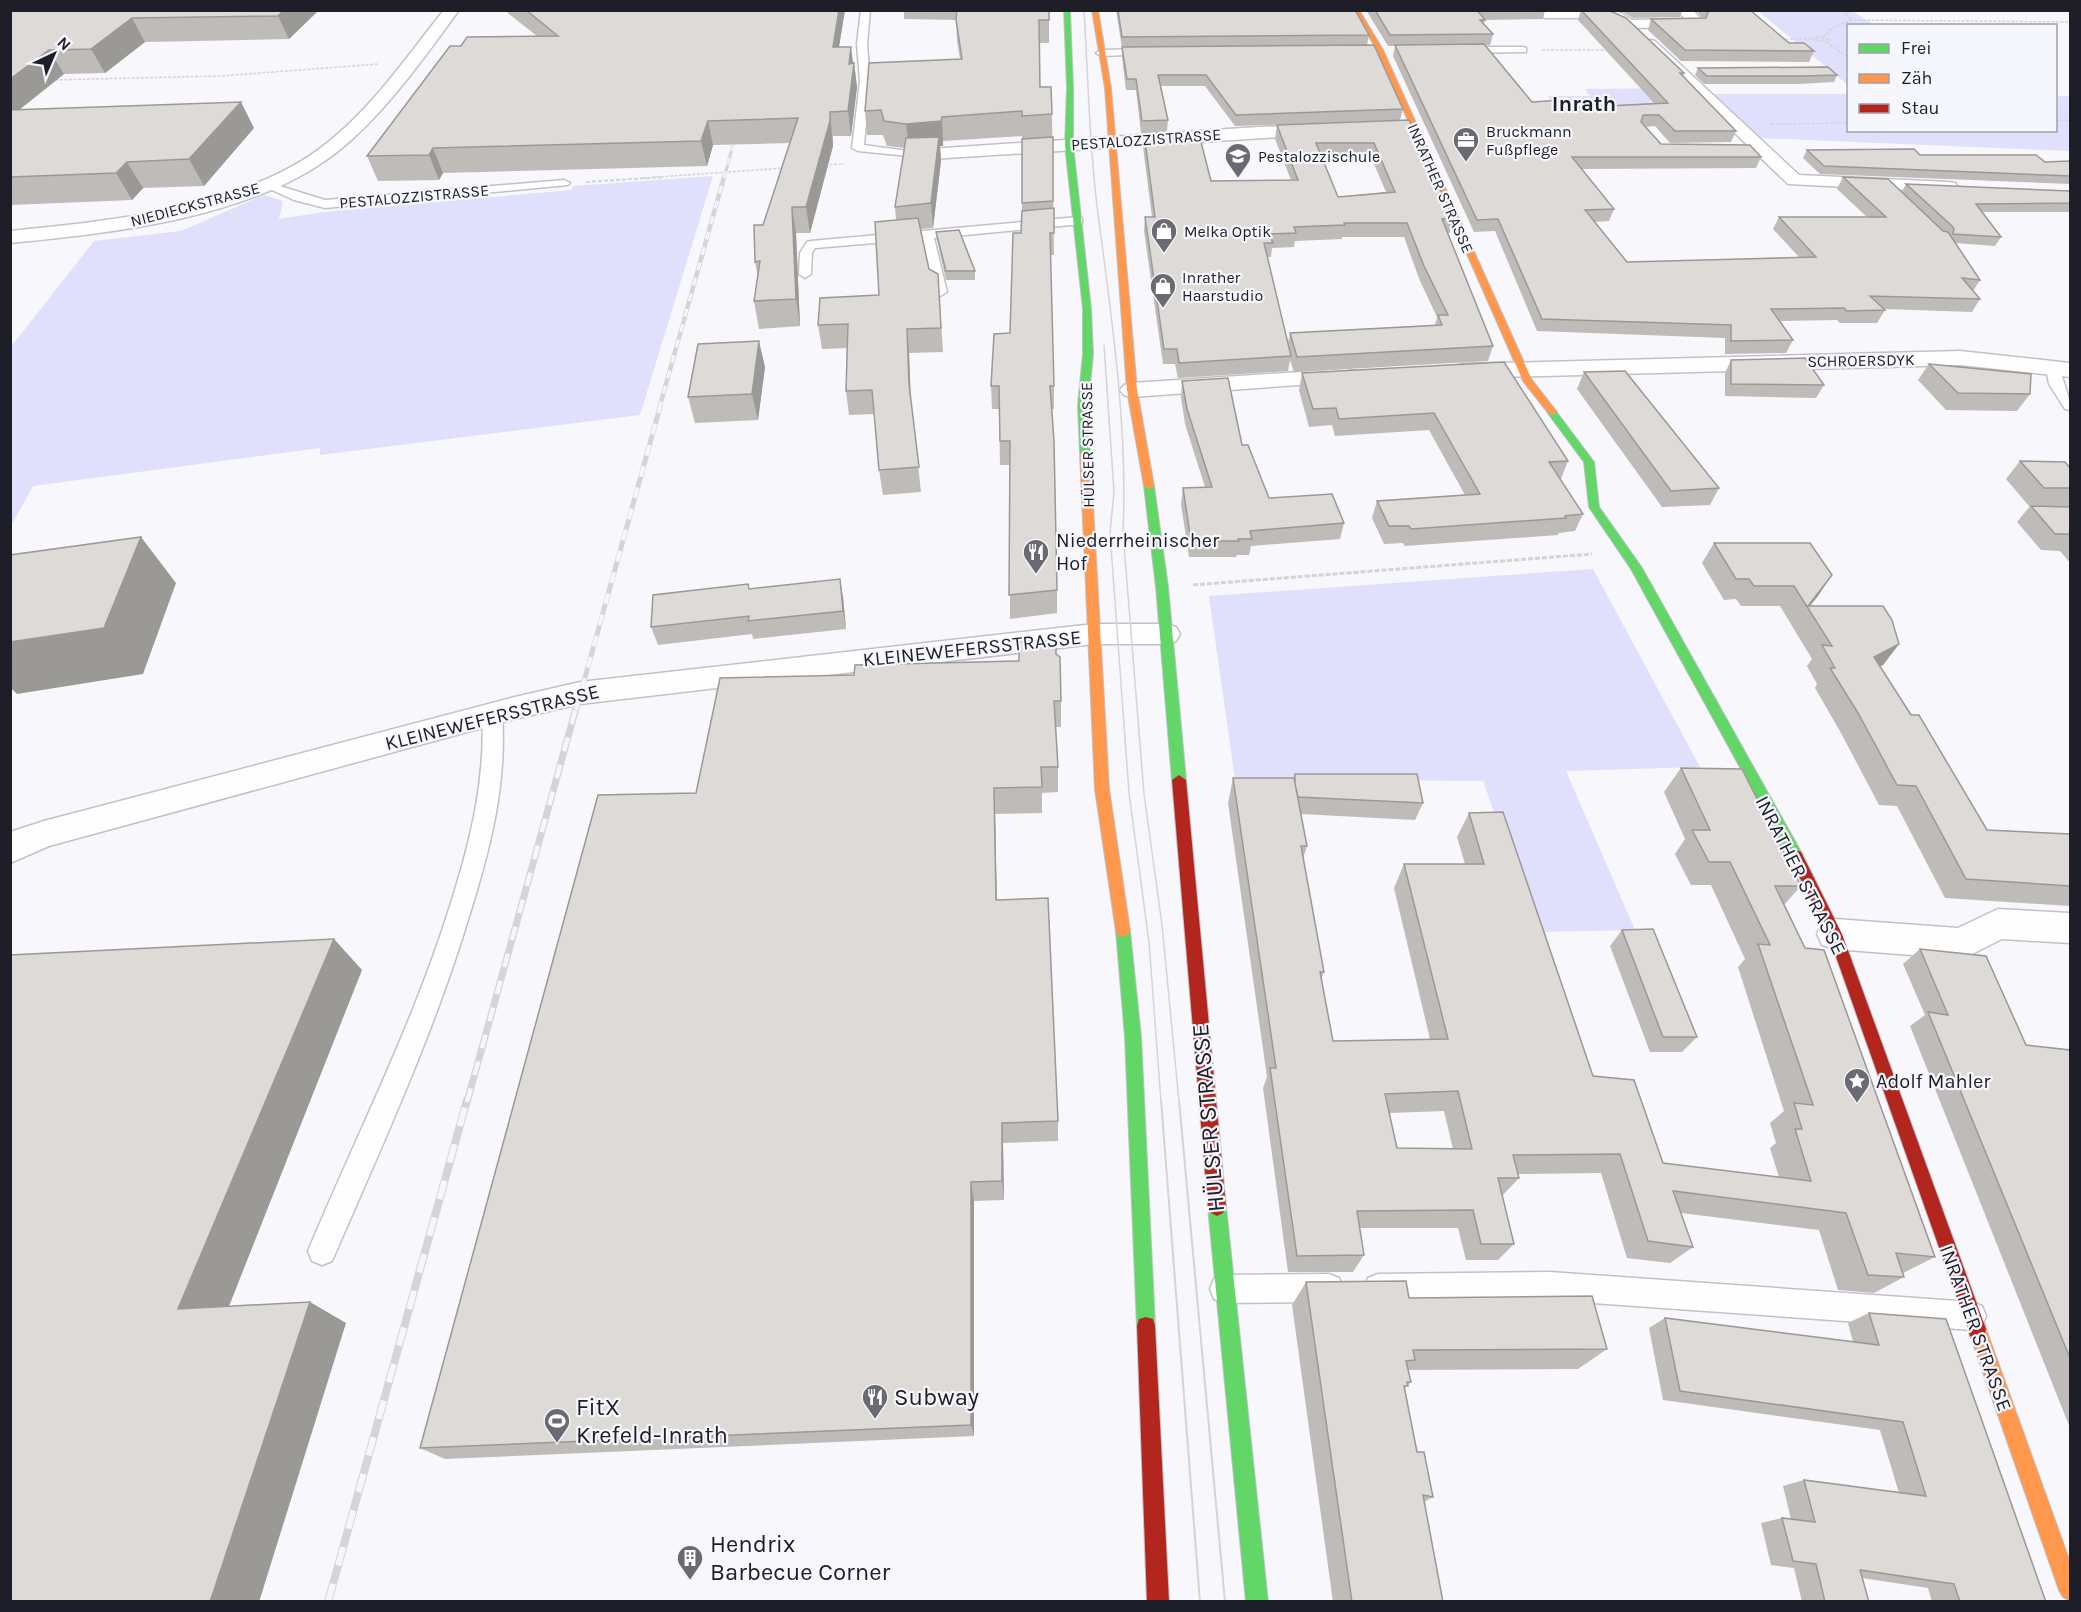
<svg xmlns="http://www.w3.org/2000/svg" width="2081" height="1612" font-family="Karla,sans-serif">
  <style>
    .green { fill: #e0e0fd }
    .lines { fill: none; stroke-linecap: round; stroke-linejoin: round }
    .lane-casing { stroke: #c1c1c9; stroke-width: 3 }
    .street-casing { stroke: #c1c1c9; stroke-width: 3 }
    .fast-casing { stroke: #c1c1c9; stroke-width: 2 }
    .slow-casing { stroke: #c1c1c9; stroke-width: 2 }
    .jam-casing { stroke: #c1c1c9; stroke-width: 2 }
    .path-far2 { stroke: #d4d4d7; stroke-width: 1.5; stroke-dasharray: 3 1.5; stroke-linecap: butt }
    .path-far1 { stroke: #d4d4d7; stroke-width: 2; stroke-dasharray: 4 2; stroke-linecap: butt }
    .path { stroke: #d4d4d7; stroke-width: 3; stroke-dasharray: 5 2; stroke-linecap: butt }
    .lane { fill: #fefeff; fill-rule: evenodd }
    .street { fill: #fefeff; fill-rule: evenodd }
    .fast { fill: #63d668; fill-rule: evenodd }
    .slow { fill: #ff974d; fill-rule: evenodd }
    .jam { fill: #b3261e; fill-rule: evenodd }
    .tram-far1 { stroke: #d4d5d7; stroke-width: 1.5 }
    .tram { stroke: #d4d5d7; stroke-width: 2 }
    .rail-far4-casing { stroke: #d4d5d7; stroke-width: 3 }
    .rail-far3-casing { stroke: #d4d5d7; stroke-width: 4.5 }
    .rail-far2-casing { stroke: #d4d5d7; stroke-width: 5 }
    .rail-far1-casing { stroke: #d4d5d7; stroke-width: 7 }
    .rail-casing { stroke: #d4d5d7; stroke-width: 8 }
    .rail-far4 { stroke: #f6f6fd; stroke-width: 2; stroke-dasharray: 7; stroke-linecap: butt }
    .rail-far3 { stroke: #f6f6fd; stroke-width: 3; stroke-dasharray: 8; stroke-linecap: butt }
    .rail-far2 { stroke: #f6f6fd; stroke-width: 4; stroke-dasharray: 11; stroke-linecap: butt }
    .rail-far1 { stroke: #f6f6fd; stroke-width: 4.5; stroke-dasharray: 14; stroke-linecap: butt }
    .rail { stroke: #f6f6fd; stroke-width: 6; stroke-dasharray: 19; stroke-linecap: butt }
    .wall { fill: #bebbb9; fill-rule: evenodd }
    .shaded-wall { fill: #9b9996 }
    .building { fill: #dddad7; stroke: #9b9996; stroke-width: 1.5; fill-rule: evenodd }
    .labels { text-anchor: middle; stroke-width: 4.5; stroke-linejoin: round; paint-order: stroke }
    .far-poi-label { font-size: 16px; fill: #1d1e28; stroke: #f6f6fd; text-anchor: start }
    .far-street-label { font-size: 16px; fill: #1d1e28; stroke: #f6f6fd }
    .poi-label { font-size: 20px; fill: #1d1e28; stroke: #f6f6fd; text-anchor: start }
    .street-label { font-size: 20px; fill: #1d1e28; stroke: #f6f6fd }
    .far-district-label { font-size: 22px; font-weight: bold; fill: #1d1e28; stroke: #f6f6fd }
    .near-street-label { font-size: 24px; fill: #1d1e28; stroke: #f6f6fd }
    .near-poi-label { font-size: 24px; fill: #1d1e28; stroke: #f6f6fd; text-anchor: start }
  </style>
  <rect width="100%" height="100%" fill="#f7f7fc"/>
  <!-- green -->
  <path class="green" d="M 1758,11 L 1852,11 L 1874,25 L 1848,26 L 1848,85 Z
    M 1685,88 L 1714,94 L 1848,94 L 1848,130 L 2056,130 L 2056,96 L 2070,96 L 2070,151 L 1758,138 L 1713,115 L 1560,116 L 1548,96 L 1590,96 L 1585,89 Z
    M 713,176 L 640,415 L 320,455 L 320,448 L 33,486 L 11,526 L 11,347 L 94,241 L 181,231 L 264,195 L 283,201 L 279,219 L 324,212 L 571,190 L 573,186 Z
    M 1593,569 L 1700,767 L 1566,771 L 1635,930 L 1537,932 L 1483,781 L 1235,779 L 1209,596 Z"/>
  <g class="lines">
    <!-- lane casing -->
    <g class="lane-casing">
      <path id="lane" d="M 861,10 L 870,10 L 867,44 L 870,81 L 864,145 L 915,152 L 921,155 L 919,157 L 858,151 L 852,148 L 860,81 L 857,44 Z
        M 1523,47 L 1526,48 L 1526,52 L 1460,53 L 1455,50 L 1460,47 Z
        M 1150,49 L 1155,52 L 1153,54 L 1101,56 L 1096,53 L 1101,50 Z
        M 564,180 L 570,183 L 568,185 L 325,208 L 294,200 L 261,185 L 267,182 L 325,200 Z
        M 1078,217 L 1082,218 L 1082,224 L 934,238 L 947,292 L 940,296 L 933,292 L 922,239 L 815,248 L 812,253 L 811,274 L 805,278 L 799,274 L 800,253 L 807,242 L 811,241 Z
        M 2053,364 L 2060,368 C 2063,384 2070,394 2070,410 L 2065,409 L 2049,384 L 2046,368 Z
        M 492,707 L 499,709 L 502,714 C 507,782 491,846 471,910 C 435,1031 382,1146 332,1261 L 322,1265 L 312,1261 L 308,1251 C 356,1136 413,1025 450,906 C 470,843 486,780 482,714 L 485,709 Z
        M 1550,1272 L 1972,1302 L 1982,1306 L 1986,1316 L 1982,1326 L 1972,1330 L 1550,1300 L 1378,1302 L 1368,1298 L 1364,1288 L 1368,1278 L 1378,1274 Z
        M 1329,1274 L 1339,1278 L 1343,1288 L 1339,1298 L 1329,1302 L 1224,1303 L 1214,1299 L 1210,1289 L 1214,1279 L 1224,1275 Z"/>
    </g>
    <!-- street casing -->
    <g class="street-casing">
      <path id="street" d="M 444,10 L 459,10 C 424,58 383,116 337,152 C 253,218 114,233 10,243 L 10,231 C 110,221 247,208 327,143 C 373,107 407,56 444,10 Z
        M 1542,10 L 1609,10 L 1621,13 L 1632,20 L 1685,19 L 1677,10 L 1693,10 L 1704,23 L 1697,27 L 1629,28 L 1604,18 L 1545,18 L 1538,14 Z
        M 1650,40 L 1655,41 L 1799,175 L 1949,182 L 1955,183 L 1958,187 L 1955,191 L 1949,192 L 1788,184 L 1645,47 L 1643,44 Z
        M 1322,125 L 1328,126 L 1330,130 L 1328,134 L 915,160 L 909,159 L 906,155 L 909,151 L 915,150 L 1258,127 Z
        M 1960,351 L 2070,363 L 2070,377 L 1960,365 L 1463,378 L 1455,376 L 1452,371 L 1455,366 L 1463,364 Z
        M 1346,369 L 1354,371 L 1357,376 L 1354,381 L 1132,397 L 1124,395 L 1120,390 L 1124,385 L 1132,383 Z
        M 1094,624 L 1166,624 L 1176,627 L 1180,634 L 1176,641 L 1166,644 L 1094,644 L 580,704 L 515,719 L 49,846 L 10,863 L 10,832 L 44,821 L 515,697 L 580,682 Z
        M 1998,909 L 2070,913 L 2070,943 L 2002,939 L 1962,959 L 1835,949 L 1822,945 L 1817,934 L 1822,923 L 1835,919 L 1958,928 Z"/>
    </g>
    <!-- fast casing -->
    <g class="fast-casing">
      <path id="fast" d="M 1064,10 L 1070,10 L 1073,88 L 1073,145 L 1091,309 L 1093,354 L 1088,405 L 1090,453 L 1085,456 L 1080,453 L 1078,405 L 1083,354 L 1083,309 L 1065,145 L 1067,88 Z
        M 1552,409 L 1555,410 L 1594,462 L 1599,507 L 1642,568 L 1801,852 L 1803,856 L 1801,860 L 1791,860 L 1631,569 L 1589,507 L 1584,462 L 1547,412 Z
        M 1149,483 L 1154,486 L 1168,587 L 1186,780 L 1179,785 L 1172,780 L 1156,587 L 1144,486 Z
        M 1123,925 L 1128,927 L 1130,931 L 1141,1037 L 1155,1326 L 1153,1333 L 1146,1335 L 1139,1333 L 1137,1326 L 1125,1037 L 1116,931 L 1118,927 Z
        M 1217,1198 L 1223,1201 L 1226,1207 L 1268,1602 L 1246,1602 L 1208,1207 L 1211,1201 Z"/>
    </g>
    <!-- slow casing -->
    <g class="slow-casing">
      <path id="slow" d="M 1092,10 L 1098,10 L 1111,88 L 1137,390 L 1154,486 L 1149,489 L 1144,486 L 1127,390 L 1105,88 Z
        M 1353,10 L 1359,10 L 1383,50 L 1532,380 L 1557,412 L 1555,414 L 1549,414 L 1523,381 L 1377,50 Z
        M 1085,450 L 1090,453 L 1109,789 L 1130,931 L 1128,935 L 1123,937 L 1118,935 L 1116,931 L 1095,789 L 1080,453 Z
        M 1977,1320 L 1984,1322 L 1986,1329 L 2070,1562 L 2070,1601 L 2063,1597 L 2059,1590 L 1968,1329 L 1970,1322 Z"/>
    </g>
    <!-- jam casing -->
    <g class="jam-casing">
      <path id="jam" d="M 1179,775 L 1186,780 L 1226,1207 L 1223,1213 L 1217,1216 L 1211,1213 L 1208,1207 L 1172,780 Z
        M 1796,850 L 1801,852 L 1842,934 L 1986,1329 L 1984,1336 L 1977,1338 L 1970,1336 L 1968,1329 L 1828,934 L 1789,856 L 1791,852 Z
        M 1146,1317 L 1153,1319 L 1155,1326 L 1169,1602 L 1147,1602 L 1137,1326 L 1139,1319 Z"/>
    </g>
    <!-- path-far2 -->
    <path class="path-far2" d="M 1843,10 L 1851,20
      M 1817,37 L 1831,40 L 1826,42 L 1813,39 Z
      M 1823,37 L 1832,28 L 1851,20 L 2070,22
      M 1781,39 L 1813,39
      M 1826,42 L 1848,57
      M 1542,50 L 1610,50
      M 51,80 L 220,76 L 379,64
      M 2056,121 L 2070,120
      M 1771,124 L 1848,123
      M 825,165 L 844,164
      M 643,178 L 785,168"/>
    <!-- path-far1 -->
    <path class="path-far1" d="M 586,182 L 664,177"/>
    <!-- path -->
    <path class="path" d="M 1193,585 L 1592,554"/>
    <!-- lane -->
    <use href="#lane" class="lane"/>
    <!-- street -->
    <use href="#street" class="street"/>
    <!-- fast -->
    <use href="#fast" class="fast"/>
    <!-- slow -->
    <use href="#slow" class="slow"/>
    <!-- jam -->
    <use href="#jam" class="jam"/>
    <!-- tram-far1 -->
    <path class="tram-far1" d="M 1084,10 C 1088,75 1089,141 1097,206 C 1111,314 1128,424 1123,533 L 1144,794 L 1162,925 L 1179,1102
      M 1104,345 L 1114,492 L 1110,533 L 1129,793 L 1149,942 L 1161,1102"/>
    <!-- tram -->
    <path class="tram" d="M 1161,1100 L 1200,1602
      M 1179,1100 L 1225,1602"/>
    <!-- rail-far4 casing -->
    <g class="rail-far4-casing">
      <path id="rail-far4" d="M 724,178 L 737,130"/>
    </g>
    <!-- rail-far3 casing -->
    <g class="rail-far3-casing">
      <path id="rail-far3" d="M 659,409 L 724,177"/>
    </g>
    <!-- rail-far2 casing -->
    <g class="rail-far2-casing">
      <path id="rail-far2" d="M 576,710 L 660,407"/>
    </g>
    <!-- rail-far1 casing -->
    <g class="rail-far1-casing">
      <path id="rail-far1" d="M 467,1102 L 576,708"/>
    </g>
    <!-- rail casing -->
    <g class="rail-casing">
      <path id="rail" d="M 328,1602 L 467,1100"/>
    </g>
    <!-- rail-far4 -->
    <use href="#rail-far4" class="rail-far4"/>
    <!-- rail-far3 -->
    <use href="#rail-far3" class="rail-far3"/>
    <!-- rail-far2 -->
    <use href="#rail-far2" class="rail-far2"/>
    <!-- rail-far1 -->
    <use href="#rail-far1" class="rail-far1"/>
    <!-- rail -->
    <use href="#rail" class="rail"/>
  </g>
  <!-- wall -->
  <path class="wall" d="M 10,10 L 319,10 L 289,39 L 145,42 L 105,73 L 64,74 L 19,110 L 254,128 L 204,186 L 143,188 L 132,200 L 10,205 Z
    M 504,10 L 845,10 L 839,47 L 853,63 L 854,63 L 857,87 L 851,136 L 833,136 L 833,146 L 810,233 L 796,233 L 800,326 L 759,329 L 754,301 L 758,277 L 755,262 L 763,225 L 790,143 L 713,145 L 707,166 L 443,173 L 439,180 L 378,181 L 367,156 L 461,46 L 537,36 Z
    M 904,10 L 1049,10 L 1049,43 L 1040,43 L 1040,87 L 1052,114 L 1054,255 L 1050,255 L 1054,386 L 1054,409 L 1052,409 L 1057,590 L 1057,613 L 1010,619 L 1010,465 L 1000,465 L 999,409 L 992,409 L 991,386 L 1010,333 L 1021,233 L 1022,211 L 1022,136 L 943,141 L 943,146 L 940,146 L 941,161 L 933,228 L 921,229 L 929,269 L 938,274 L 943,352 L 909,353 L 911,402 L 921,492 L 883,495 L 879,470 L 875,414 L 849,415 L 846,391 L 847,348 L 822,349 L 818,325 L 879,295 L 896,220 L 895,207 L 905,148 L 887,146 L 883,135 L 867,135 L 865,111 L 960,59 L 957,41 L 956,20 L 904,19 Z
    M 1116,10 L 1355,10 L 1369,35 L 1367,45 L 1403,109 L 1400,120 L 1235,126 L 1205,86 L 1161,86 L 1168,120 L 1167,131 L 1141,133 L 1136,90 L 1126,90 L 1122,58 L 1122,48 Z
    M 1366,10 L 1545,10 L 1543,19 L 1485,20 L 1484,24 L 1493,34 L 1490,45 L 1484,45 L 1532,102 L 1566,108 L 1654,103 L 1578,20 L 1581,10 L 1684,73 L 1683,77 L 1736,131 L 1731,142 L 1670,143 L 1655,126 L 1645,127 L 1661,144 L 1761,157 L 1756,168 L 1581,169 L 1614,209 L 1609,221 L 1594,222 L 1627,262 L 1799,257 L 1773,229 L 1779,217 L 1867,217 L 1837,189 L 1843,177 L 1902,192 L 1906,184 L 2070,191 L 2070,212 L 1982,212 L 2001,237 L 1995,246 L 1955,243 L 1980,280 L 1973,291 L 1980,299 L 1972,312 L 1884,309 L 1885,310 L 1877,323 L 1840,323 L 1837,320 L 1780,321 L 1793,340 L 1786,353 L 1725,354 L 1725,338 L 1537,331 L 1495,231 L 1474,232 L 1393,56 L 1395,46 L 1388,46 Z
    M 1620,10 L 1682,10 L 1680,17 L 1633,18 Z
    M 1696,10 L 1750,10 L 1789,43 L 1814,51 L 1809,62 L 1681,61 L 1648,30 L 1651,19 L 1702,18 Z
    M 1698,68 L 1837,75 L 1834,82 L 1799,84 L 1704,84 L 1695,75 Z
    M 1409,120 L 1453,218 L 1450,233 L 1447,233 L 1493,346 L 1488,361 L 1294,372 L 1290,360 L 1288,371 L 1178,378 L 1175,364 L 1163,364 L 1144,231 L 1145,217 L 1152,217 L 1143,147 L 1144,133 L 1172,138 L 1211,181 L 1291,180 L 1275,139 L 1277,125 ZM 1321,157 L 1371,157 L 1386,192 L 1338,197 ZM 1342,237 L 1404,237 L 1420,281 L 1437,317 L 1435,325 L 1290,333 L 1288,343 L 1267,257 L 1271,257 L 1272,248 L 1294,247 L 1295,241 L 1342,239 Z
    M 1807,150 L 1920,155 L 2045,162 L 2070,161 L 2070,184 L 1820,174 L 1803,158 Z
    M 936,232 L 975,271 L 975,280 L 946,280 L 937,240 Z
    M 1731,360 L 1824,385 L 1816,398 L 1725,396 L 1725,373 Z
    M 1504,362 L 1568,461 L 1561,479 L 1560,479 L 1583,514 L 1575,531 L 1559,533 L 1558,535 L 1405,546 L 1403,543 L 1384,544 L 1372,518 L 1377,501 L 1465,495 L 1429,430 L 1335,436 L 1332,425 L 1309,427 L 1299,390 L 1302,373 Z
    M 1929,364 L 2030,394 L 2017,411 L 1946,410 L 1918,380 Z
    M 765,367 L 758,420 L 695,423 L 688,397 Z
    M 1584,372 L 1719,488 L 1710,505 L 1662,507 L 1577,389 Z
    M 1182,381 L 1242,445 L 1269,498 L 1344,523 L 1340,539 L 1251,546 L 1249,555 L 1237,555 L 1236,557 L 1189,557 L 1181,504 L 1183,488 L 1205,487 L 1185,424 L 1181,397 Z
    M 2020,461 L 2070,468 L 2070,563 L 2060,551 L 2041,550 L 2017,522 L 2030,506 L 2029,506 L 2006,479 Z
    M 1714,543 L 1818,596 L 1810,606 L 1899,644 L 1883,665 L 1880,666 L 1987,830 L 2070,834 L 2070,906 L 1945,898 L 1897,806 L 1879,805 L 1841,733 L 1815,688 L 1817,684 L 1807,666 L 1812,659 L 1780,606 L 1741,606 L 1736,599 L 1724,600 L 1702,563 Z
    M 750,589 L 843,597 L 846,629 L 753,639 L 752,634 L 658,645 L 651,627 Z
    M 1056,654 L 1061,701 L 1061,727 L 1056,727 L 1058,767 L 1058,792 L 1042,793 L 1042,813 L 995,814 L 997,900 L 1058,1121 L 1058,1141 L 1003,1143 L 1004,1200 L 974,1201 L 974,1436 L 445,1459 L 420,1448 L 696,793 L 854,675 L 1019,661 Z
    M 1681,768 L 1801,886 L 1784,905 L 1935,1257 L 1903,1273 L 1904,1277 L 1874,1293 L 1838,1290 L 1819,1230 L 1681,1213 L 1693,1247 L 1670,1263 L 1627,1258 L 1601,1173 L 1518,1174 L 1519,1178 L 1502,1196 L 1514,1244 L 1498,1260 L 1466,1260 L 1458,1228 L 1359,1228 L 1364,1255 L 1353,1272 L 1288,1272 L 1263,1088 L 1267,1077 L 1228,803 L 1233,778 L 1294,778 L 1295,774 L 1423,803 L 1415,820 L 1301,814 L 1307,846 L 1303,859 L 1324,972 L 1321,979 L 1333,1041 L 1430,1039 L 1394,888 L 1404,864 L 1465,864 L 1457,837 L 1469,813 L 1593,1076 L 1663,1163 L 1779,1177 L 1770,1148 L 1776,1143 L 1770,1123 L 1784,1111 L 1738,967 L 1745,959 L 1711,885 L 1691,885 L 1675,854 L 1685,839 L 1664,792 ZM 1444,1111 L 1453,1149 L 1397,1148 L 1389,1113 Z
    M 1622,930 L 1697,1037 L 1682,1052 L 1650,1052 L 1610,946 Z
    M 1920,949 L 2026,1045 L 2070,1050 L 2070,1428 L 1910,1026 L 1925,1015 L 1903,964 Z
    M 1306,1282 L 1409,1298 L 1607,1349 L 1578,1369 L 1408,1370 L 1411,1382 L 1405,1388 L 1417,1452 L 1433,1497 L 1424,1502 L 1443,1602 L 1333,1602 L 1292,1305 Z
    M 1869,1313 L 2046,1602 L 1932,1602 L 1928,1588 L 1862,1578 L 1869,1602 L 1802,1602 L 1794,1568 L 1771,1565 L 1761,1523 L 1782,1518 L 1791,1519 L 1783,1486 L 1804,1480 L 1899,1493 L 1880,1430 L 1663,1400 L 1649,1328 L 1665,1318 L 1853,1342 L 1848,1323 Z"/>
  <!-- shaded-wall -->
  <path class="shaded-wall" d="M 284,10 L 319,10 L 289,39 L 278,16 Z
    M 839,10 L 845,10 L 835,70 L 833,47 Z
    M 132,18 L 145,42 L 105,73 L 91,49 Z
    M 851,47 L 854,69 L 854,63 L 857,87 L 851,136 L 848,111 L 849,64 Z
    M 49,50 L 64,74 L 10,117 L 10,79 Z
    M 241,102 L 254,128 L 204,186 L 189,159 Z
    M 830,112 L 833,146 L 810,233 L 806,207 Z
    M 942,117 L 943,141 L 943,146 L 940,146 L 941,161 L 933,228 L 931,203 L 909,149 L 906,124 Z
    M 708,121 L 713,145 L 707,166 L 701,141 Z
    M 433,148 L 443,173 L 439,180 L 429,155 Z
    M 127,162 L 143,188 L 132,200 L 116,173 Z
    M 792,207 L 796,233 L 800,326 L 796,299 Z
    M 907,329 L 909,353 L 911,409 L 909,384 Z
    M 759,341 L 765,367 L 758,420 L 752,394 Z
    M 141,537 L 176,583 L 143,674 L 17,694 L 10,687 L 10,630 Z
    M 1832,575 L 1818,596 L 1808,608 L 1807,607 Z
    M 840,579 L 843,597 L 846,629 L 843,611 Z
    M 1899,644 L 1883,665 L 1858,677 L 1874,657 Z
    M 994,788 L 995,814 L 997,924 L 996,900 Z
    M 334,939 L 362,970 L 220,1329 L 178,1309 Z
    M 1002,1123 L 1003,1143 L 1004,1200 L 1002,1181 Z
    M 971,1182 L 974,1201 L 974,1436 L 971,1425 Z
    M 310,1302 L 346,1323 L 259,1602 L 210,1602 Z"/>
  <!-- building -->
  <path class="building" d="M 10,10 L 284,10 L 278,16 L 132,18 L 91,49 L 49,50 L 10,79 Z
    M 526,10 L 839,10 L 833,47 L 851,47 L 849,64 L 854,63 L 848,111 L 830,112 L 830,121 L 806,207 L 792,207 L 796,299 L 754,301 L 760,261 L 755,262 L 754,225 L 763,225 L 798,118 L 708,121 L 701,141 L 433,148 L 429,155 L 367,156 L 450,46 L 461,46 L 467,37 L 558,36 Z
    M 957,10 L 1049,10 L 1049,20 L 1039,20 L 1040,87 L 1051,87 L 1052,114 L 1022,116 L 1022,111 L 942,117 L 941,121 L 906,124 L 884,121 L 881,110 L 865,111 L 869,63 L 962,59 L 956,19 Z
    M 1118,10 L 1355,10 L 1369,35 L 1122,37 Z
    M 1375,10 L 1477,10 L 1485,20 L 1480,20 L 1493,34 L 1390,35 Z
    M 1581,10 L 1608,10 L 1626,18 L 1684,73 L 1680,73 L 1736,131 L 1675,131 L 1659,115 L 1643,115 L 1641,122 L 1661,144 L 1750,145 L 1761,157 L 1572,157 L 1614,209 L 1585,210 L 1627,262 L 1816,257 L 1779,217 L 1886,217 L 1843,177 L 1888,179 L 1943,231 L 1948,232 L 1980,280 L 1962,278 L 1980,299 L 1870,296 L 1885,310 L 1847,311 L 1844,308 L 1771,309 L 1793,340 L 1731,341 L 1731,325 L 1542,319 L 1498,219 L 1477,220 L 1395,45 L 1484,44 L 1532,102 L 1561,100 L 1566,108 L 1668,103 Z
    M 1709,10 L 1750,10 L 1789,43 L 1804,43 L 1814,51 L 1685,50 L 1651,19 L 1706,18 Z
    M 1374,45 L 1403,109 L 1236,115 L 1206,75 L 1158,75 L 1168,120 L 1142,121 L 1136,79 L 1127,79 L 1122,47 Z
    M 1828,67 L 1837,75 L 1802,76 L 1707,76 L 1698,68 Z
    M 241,102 L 189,159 L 127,162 L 116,173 L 10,177 L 10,110 Z
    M 1409,120 L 1453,218 L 1442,219 L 1493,346 L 1297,357 L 1290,333 L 1442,325 L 1438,315 L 1448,315 L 1424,266 L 1407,223 L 1344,223 L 1345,225 L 1294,227 L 1296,233 L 1269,234 L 1273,243 L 1264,243 L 1291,356 L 1179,363 L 1177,349 L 1164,349 L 1145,217 L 1155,217 L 1144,133 L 1171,132 L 1172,138 L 1200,138 L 1211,181 L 1298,180 L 1277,125 ZM 1316,143 L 1374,143 L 1395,192 L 1338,197 Z
    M 939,137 L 931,203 L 895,207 L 906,138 Z
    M 1053,137 L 1053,201 L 1022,203 L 1022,139 Z
    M 1914,149 L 1920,155 L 2036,155 L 2045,162 L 2070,161 L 2070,176 L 1824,166 L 1807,150 Z
    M 1906,184 L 2070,191 L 2070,203 L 1976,204 L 2001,237 L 1953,234 L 1954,229 L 1952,226 Z
    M 1054,208 L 1054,233 L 1050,233 L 1054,386 L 1050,386 L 1054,441 L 1057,590 L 1009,595 L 1010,441 L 1000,441 L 999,386 L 991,386 L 994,334 L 1010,333 L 1013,233 L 1021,233 L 1022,211 Z
    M 918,218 L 929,269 L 938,274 L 941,328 L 907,329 L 909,384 L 919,467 L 879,470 L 872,390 L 846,391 L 848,324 L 818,325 L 820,298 L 879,295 L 875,222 Z
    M 959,230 L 975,271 L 946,271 L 936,232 Z
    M 759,341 L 752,394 L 688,397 L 698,344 Z
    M 1805,358 L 1824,385 L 1731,384 L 1731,360 Z
    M 1504,362 L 1568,461 L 1549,462 L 1583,514 L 1565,516 L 1566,518 L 1411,529 L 1409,526 L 1389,526 L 1377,501 L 1480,494 L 1434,413 L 1339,419 L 1336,408 L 1313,409 L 1302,373 Z
    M 1929,364 L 2031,374 L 2030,394 L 1958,393 Z
    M 1625,371 L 1719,488 L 1671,491 L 1584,372 Z
    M 1228,378 L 1242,445 L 1248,445 L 1269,498 L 1332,494 L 1344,523 L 1250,531 L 1252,539 L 1238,539 L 1239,541 L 1191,541 L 1183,488 L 1212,487 L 1187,409 L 1182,381 Z
    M 2020,461 L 2065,462 L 2070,468 L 2070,488 L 2044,488 Z
    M 2031,506 L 2070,507 L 2070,534 L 2055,534 Z
    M 141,537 L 104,628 L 10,642 L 10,555 Z
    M 1714,543 L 1810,543 L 1832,575 L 1808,606 L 1883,606 L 1892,620 L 1899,644 L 1874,657 L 1911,715 L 1919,715 L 1987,830 L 2070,834 L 2070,886 L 1966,879 L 1916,786 L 1897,785 L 1858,713 L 1830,668 L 1835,668 L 1822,645 L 1832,646 L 1794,586 L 1754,586 L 1749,579 L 1736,579 Z
    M 840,579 L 843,611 L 748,621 L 749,616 L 651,627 L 653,595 L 748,584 L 749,589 Z
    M 1019,641 L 1056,641 L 1056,654 L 1060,657 L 1061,701 L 1054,701 L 1058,767 L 1041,767 L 1042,787 L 994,788 L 996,900 L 1048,898 L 1058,1121 L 1002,1123 L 1002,1181 L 971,1182 L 971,1425 L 420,1448 L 598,795 L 696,793 L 720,678 L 854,675 L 855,665 L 1019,661 Z
    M 1681,768 L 1742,769 L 1801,886 L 1775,886 L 1805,948 L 1824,950 L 1935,1257 L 1896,1253 L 1904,1277 L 1868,1275 L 1846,1213 L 1673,1191 L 1693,1247 L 1648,1241 L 1620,1154 L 1513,1155 L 1519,1178 L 1498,1178 L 1514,1244 L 1481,1244 L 1473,1210 L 1357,1211 L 1364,1255 L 1297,1256 L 1270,1068 L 1276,1068 L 1233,778 L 1294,778 L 1307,846 L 1301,846 L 1324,972 L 1320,972 L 1333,1041 L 1448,1039 L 1404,864 L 1484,864 L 1469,813 L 1503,812 L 1593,1076 L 1634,1080 L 1663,1163 L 1811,1181 L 1795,1129 L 1802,1129 L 1794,1103 L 1813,1105 L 1758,944 L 1770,945 L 1730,862 L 1709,862 L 1692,830 L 1710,830 ZM 1458,1091 L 1472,1149 L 1397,1148 L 1385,1094 Z
    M 1295,774 L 1417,774 L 1423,803 L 1298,797 L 1295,784 Z
    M 1653,929 L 1697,1037 L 1663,1037 L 1622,930 Z
    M 334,939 L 178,1309 L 310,1302 L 210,1602 L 10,1602 L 10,955 Z
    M 1920,949 L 1986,956 L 2026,1045 L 2070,1050 L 2070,1358 L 1928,1012 L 1948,1015 Z
    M 1406,1281 L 1409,1298 L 1592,1296 L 1607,1349 L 1413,1350 L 1415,1360 L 1406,1361 L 1411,1382 L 1407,1382 L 1408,1386 L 1404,1386 L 1417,1452 L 1424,1452 L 1433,1497 L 1423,1495 L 1443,1602 L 1352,1602 L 1306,1282 Z
    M 1869,1313 L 1946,1319 L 2046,1602 L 1960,1602 L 1954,1584 L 1860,1570 L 1869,1602 L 1825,1602 L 1816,1564 L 1793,1561 L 1782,1518 L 1815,1522 L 1804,1480 L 1926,1496 L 1903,1422 L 1680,1391 L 1665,1318 L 1879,1345 Z"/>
  <!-- icons -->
  <defs>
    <g id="office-pin" transform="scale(1.35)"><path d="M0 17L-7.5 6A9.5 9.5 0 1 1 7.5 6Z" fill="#696a72" stroke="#f6f6fd"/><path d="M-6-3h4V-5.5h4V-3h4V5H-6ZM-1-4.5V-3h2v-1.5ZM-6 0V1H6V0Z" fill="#fff"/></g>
    <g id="school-pin" transform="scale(1.35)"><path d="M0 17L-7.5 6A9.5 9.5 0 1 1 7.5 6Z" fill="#696a72" stroke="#f6f6fd"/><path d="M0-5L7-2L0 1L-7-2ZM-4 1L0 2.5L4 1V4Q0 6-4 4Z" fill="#fff"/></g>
    <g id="shop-pin" transform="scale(1.35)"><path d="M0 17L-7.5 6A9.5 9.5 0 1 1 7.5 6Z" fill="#696a72" stroke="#f6f6fd"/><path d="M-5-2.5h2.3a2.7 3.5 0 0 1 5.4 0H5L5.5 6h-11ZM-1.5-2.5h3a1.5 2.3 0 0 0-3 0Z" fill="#fff"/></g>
    <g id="restaurant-pin" transform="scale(1.35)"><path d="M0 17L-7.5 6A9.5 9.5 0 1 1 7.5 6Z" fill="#696a72" stroke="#f6f6fd"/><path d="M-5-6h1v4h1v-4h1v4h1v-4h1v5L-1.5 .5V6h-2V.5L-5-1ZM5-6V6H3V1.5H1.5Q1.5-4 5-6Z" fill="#fff"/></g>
    <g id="sight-pin" transform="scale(1.35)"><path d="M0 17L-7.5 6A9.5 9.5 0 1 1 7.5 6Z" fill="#696a72" stroke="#f6f6fd"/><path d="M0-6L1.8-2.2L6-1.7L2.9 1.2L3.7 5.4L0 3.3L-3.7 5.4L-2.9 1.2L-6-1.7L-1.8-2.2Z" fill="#fff"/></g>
    <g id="stadium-pin" transform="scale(1.35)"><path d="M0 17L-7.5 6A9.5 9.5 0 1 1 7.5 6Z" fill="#696a72" stroke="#f6f6fd"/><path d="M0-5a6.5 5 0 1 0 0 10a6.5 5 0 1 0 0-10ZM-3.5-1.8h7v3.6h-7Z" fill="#fff"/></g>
    <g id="building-pin" transform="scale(1.35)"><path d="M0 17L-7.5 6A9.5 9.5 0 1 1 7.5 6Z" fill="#696a72" stroke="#f6f6fd"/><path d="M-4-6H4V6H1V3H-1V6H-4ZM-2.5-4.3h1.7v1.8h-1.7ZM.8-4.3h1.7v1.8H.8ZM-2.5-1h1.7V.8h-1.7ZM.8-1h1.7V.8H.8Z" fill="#fff"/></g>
  </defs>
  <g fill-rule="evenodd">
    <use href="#office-pin" x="1466" y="140"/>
    <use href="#school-pin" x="1238" y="156"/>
    <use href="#shop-pin" x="1164" y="231"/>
    <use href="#shop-pin" x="1163" y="286"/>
    <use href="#restaurant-pin" x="1036" y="552"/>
    <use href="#sight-pin" x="1857" y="1081"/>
    <use href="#restaurant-pin" x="875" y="1397"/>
    <use href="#stadium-pin" x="557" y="1421"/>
    <use href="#building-pin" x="690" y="1558"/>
  </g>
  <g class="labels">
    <!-- far-poi labels -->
    <g class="far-poi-label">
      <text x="1486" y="137">Bruckmann<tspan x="1486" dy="18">Fußpflege</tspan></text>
      <text x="1258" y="162">Pestalozzischule</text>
      <text x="1184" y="237">Melka Optik</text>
      <text x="1182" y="283">Inrather<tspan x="1182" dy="18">Haarstudio</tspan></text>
    </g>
    <!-- far-street labels -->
    <g class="far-street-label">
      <text transform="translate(1146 139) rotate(-4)" y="6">PESTALOZZISTRASSE</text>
      <text transform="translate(1441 188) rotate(66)" y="6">INRATHER STRASSE</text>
      <text transform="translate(414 196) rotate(-5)" y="6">PESTALOZZISTRASSE</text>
      <text transform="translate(195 204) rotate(-15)" y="6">NIEDIECKSTRASSE</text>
      <text transform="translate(1861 360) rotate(-1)" y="6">SCHROERSDYK</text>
      <text transform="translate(1087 445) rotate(-91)" y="6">HÜLSER STRASSE</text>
    </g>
    <!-- poi labels -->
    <g class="poi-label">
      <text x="1056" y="547">Niederrheinischer<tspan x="1056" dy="23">Hof</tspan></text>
      <text x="1876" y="1088">Adolf Mahler</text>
    </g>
    <!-- street labels -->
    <g class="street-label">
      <text transform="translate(972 648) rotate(-6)" y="7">KLEINEWEFERSSTRASSE</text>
      <text transform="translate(492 717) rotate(-14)" y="7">KLEINEWEFERSSTRASSE</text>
      <text transform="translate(1801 875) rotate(63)" y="7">INRATHER STRASSE</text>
      <text transform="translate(1976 1328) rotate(70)" y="7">INRATHER STRASSE</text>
    </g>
    <!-- far-district labels -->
    <g class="far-district-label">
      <text x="1584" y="111">Inrath</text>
    </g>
    <!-- near-street labels -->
    <g class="near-street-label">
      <text transform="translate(1208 1118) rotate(-95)" y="8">HÜLSER STRASSE</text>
    </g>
    <!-- near-poi labels -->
    <g class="near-poi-label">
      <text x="894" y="1405">Subway</text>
      <text x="576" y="1415">FitX<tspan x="576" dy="28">Krefeld-Inrath</tspan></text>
      <text x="710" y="1552">Hendrix<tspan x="710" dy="28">Barbecue Corner</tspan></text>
    </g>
  </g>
  <!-- border -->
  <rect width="2081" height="1612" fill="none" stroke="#1d1e28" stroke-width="24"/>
  <!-- legend -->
  <rect x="1847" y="24" width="210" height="108" fill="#f6f6fd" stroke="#9fa0a8" stroke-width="1.5"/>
  <rect x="1859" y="44" width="30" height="9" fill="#63d668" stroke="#9fa0a8" stroke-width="1.5"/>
  <text x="1901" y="54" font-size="18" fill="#1d1e28">Frei</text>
  <rect x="1859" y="74" width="30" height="9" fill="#ff974d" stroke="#9fa0a8" stroke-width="1.5"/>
  <text x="1901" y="84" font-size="18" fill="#1d1e28">Zäh</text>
  <rect x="1859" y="104" width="30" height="9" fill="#b3261e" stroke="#9fa0a8" stroke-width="1.5"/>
  <text x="1901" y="114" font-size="18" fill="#1d1e28">Stau</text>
  <!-- north arrow -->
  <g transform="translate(54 54) rotate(44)" stroke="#f6f6fd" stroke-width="4.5" paint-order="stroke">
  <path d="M0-4.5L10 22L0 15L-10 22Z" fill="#1d1e28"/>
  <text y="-9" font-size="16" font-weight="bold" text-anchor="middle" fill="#1d1e28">N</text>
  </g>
</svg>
